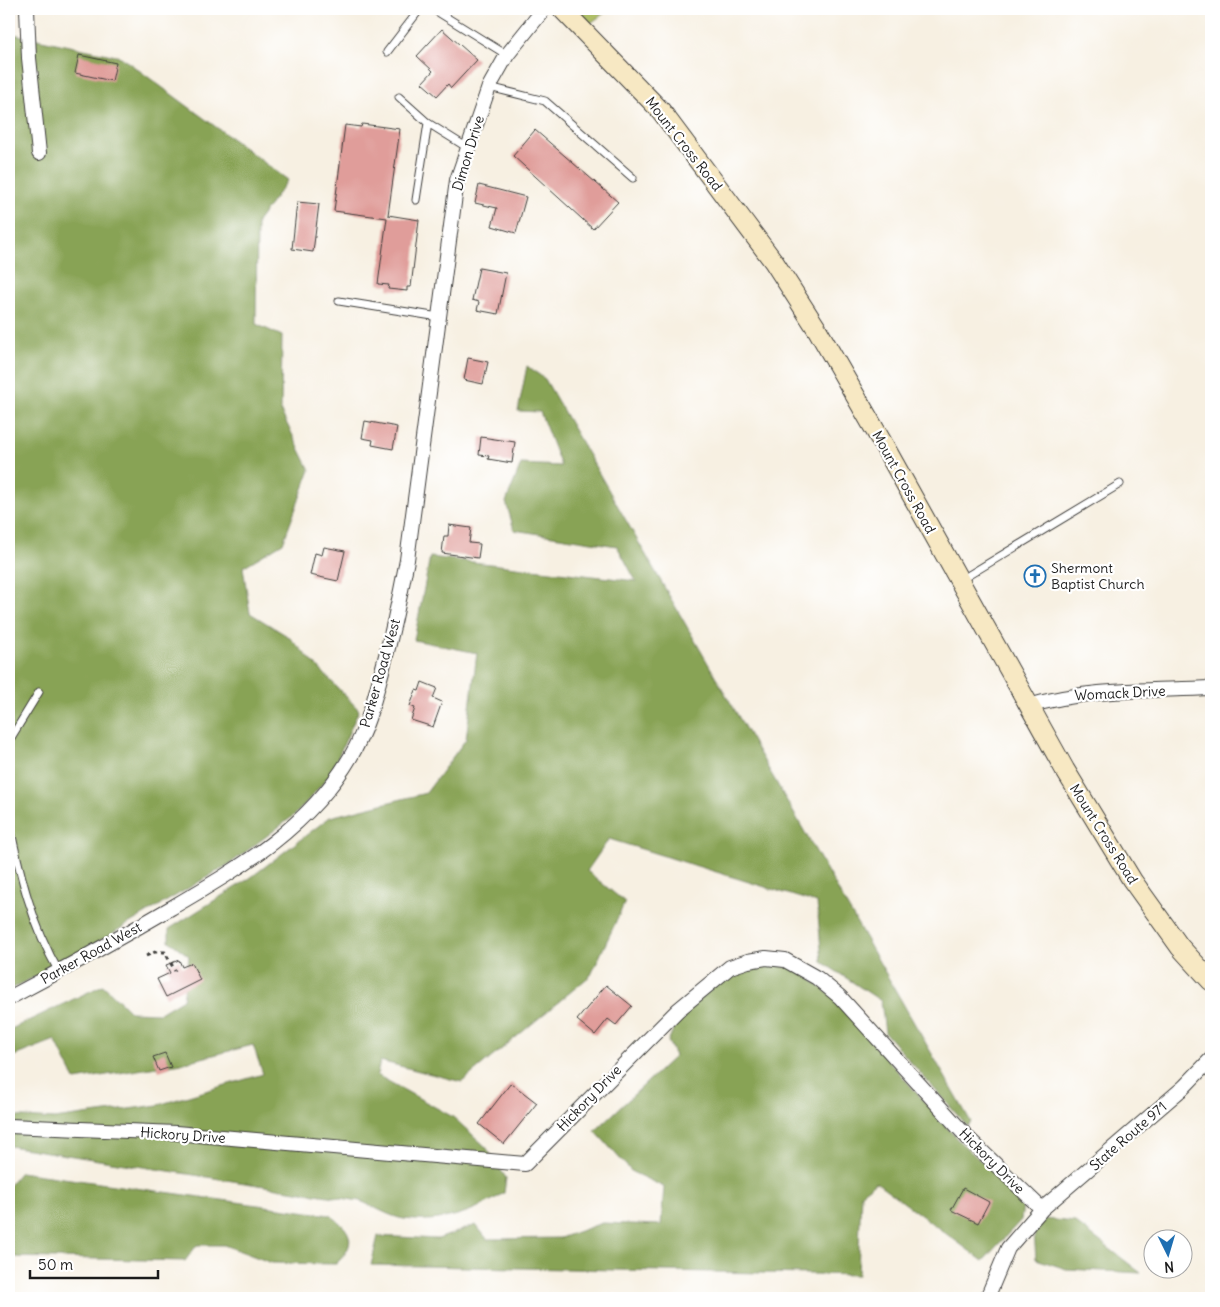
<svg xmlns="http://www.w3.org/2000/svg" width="1220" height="1307" font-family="Delius,sans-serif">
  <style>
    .green { fill: #abbb5e; stroke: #646c3d }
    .forest { fill: #88a355; stroke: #526038 }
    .building { fill: #e09d9a }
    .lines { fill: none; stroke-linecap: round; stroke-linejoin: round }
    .service-casing { stroke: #3d3c3a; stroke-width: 9 }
    .minor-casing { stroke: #3d3c3a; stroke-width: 16 }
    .secondary-casing { stroke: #3d3c3a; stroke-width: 21 }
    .path { stroke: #3d3c3a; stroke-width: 3; stroke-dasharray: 4 4; stroke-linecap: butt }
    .service { stroke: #fff; stroke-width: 7 }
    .minor { stroke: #fff; stroke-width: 14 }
    .secondary { stroke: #f7e8c3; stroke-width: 19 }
    .labels { text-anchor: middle; stroke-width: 4.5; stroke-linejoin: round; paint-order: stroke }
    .street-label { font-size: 14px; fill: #1c1c1c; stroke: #fff }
    .poi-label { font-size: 14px; fill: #1c1c1c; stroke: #fff; text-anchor: start }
  </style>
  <rect width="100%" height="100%" fill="#fff"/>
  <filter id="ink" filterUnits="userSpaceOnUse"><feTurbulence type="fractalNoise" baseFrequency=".02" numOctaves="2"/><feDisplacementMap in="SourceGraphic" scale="10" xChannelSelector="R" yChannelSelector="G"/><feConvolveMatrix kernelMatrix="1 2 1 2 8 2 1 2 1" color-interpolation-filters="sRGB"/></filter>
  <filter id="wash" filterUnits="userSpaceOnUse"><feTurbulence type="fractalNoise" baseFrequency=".0096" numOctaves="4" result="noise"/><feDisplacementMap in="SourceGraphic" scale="20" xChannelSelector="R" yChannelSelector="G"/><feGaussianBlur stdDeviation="1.12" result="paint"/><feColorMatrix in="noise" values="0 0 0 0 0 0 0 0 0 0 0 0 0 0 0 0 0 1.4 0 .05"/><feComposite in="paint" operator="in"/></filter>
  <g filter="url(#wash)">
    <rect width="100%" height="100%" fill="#f7f0e2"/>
    <!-- green -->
    <path class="green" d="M 570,9 L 610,9 L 588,25 Z"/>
    <!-- forest -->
    <path class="forest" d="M 9,33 L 121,57 L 288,180 L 257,222 L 256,324 L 282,336 L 281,412 L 310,470 L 283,543 L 243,567 L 250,613 L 289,637 L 359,710 L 330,775 L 296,814 L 231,863 L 64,962 L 9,990 L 9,112 L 12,111 Z
      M 527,366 L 545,379 L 971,1122 L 967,1126 L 885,1033 L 881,1001 L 822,962 L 817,903 L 609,839 L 587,871 L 625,902 L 591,975 L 462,1082 L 380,1061 L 377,1075 L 453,1117 L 486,1147 L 506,1178 L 504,1193 C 473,1213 440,1224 404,1219 C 390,1217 373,1206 360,1201 L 9,1146 L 9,1116 L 54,1119 L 158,1105 L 263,1074 L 253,1045 L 182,1063 L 75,1080 L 55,1040 L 9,1058 L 9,1030 L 103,985 L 131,1012 L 160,1013 L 183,999 L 189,956 L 169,941 L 169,929 L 250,878 L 330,817 L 426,793 L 466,739 L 477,653 L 414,640 L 430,557 L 636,581 L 617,546 L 514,530 L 506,502 L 521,464 L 561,466 L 540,412 L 518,411 Z
      M 772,964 L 798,969 L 832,996 L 959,1141 L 1024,1200 L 1021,1220 L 983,1261 L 876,1182 L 861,1193 L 858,1275 L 371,1265 L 378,1236 L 438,1239 L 476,1225 L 487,1239 L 560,1238 L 602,1223 L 661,1225 L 664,1187 L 632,1172 L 595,1131 L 675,1056 L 668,1041 L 679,1018 L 728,974 Z
      M 20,1172 L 330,1215 C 353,1231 357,1244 336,1264 L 272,1263 L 224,1245 L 197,1245 L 185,1261 L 11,1257 L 9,1253 L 9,1185 Z
      M 1045,1219 L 1075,1222 L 1141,1273 L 1066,1269 L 1036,1259 L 1034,1232 Z"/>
    <g id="blocks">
      <!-- building -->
      <path class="building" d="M 442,29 L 477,60 L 451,88 L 448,84 L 437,96 L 422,83 L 433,71 L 417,56 Z
        M 79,55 L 116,63 L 112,81 L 75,73 Z
        M 362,124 L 400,129 L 388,215 L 419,220 L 411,287 L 407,287 L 407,291 L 388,289 L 389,285 L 378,284 L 387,218 L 334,211 L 345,125 L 361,127 Z
        M 535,130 L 618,202 L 593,229 L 513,156 Z
        M 479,185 L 526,197 L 516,233 L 492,226 L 497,208 L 475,203 Z
        M 297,202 L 319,204 L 313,252 L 292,249 Z
        M 479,268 L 506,273 L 498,314 L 477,310 L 479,302 L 472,300 Z
        M 468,358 L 488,362 L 483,384 L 464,380 Z
        M 365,421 L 397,427 L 393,449 L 372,445 L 373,440 L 362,438 Z
        M 481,437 L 515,442 L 512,463 L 488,459 L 489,456 L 479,455 Z
        M 449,525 L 471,528 L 469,543 L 480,544 L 478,558 L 442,553 L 444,536 L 448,536 Z
        M 324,547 L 345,551 L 338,581 L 310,575 L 315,553 L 322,555 Z
        M 422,682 L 437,688 L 433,698 L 442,702 L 433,727 L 411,720 L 415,708 L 410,706 L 416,690 L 419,691 Z
        M 179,960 L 182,967 L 192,963 L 200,980 L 166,997 L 157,979 L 170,973 L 166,965 Z
        M 606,985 L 632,1006 L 616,1025 L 608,1019 L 595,1035 L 577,1020 Z
        M 165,1053 L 171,1067 L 159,1071 L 153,1057 Z
        M 511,1083 L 537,1103 L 504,1144 L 479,1124 Z
        M 963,1188 L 989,1202 L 978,1223 L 951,1210 Z"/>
    </g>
  </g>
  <g filter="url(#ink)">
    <use href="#blocks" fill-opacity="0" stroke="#3d3c3a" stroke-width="1"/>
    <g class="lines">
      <!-- service casing -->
      <g class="service-casing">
        <path id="service" d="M 433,9 L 507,55
          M 387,52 L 420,9
          M 489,87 L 545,101 L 633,178
          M 399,97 L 428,123 L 468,148
          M 416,200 L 428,123
          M 339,301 L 439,317
          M 959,581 L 1120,484
          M 9,741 L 39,692
          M 9,822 C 20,875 32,925 59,972"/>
      </g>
      <!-- minor casing -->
      <g class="minor-casing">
        <path id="minor" d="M 27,9 L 29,58 L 39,153
          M 1029,706 C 1087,688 1151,691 1211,688
          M 9,998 C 64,969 118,939 171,908 C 241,867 309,828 351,756 C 367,729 374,700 382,671 C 392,634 400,597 407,560 L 457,180 L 489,87 L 507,55 L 544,9
          M 9,1126 L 176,1133 L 525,1164 L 678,1010 L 730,967 L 748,961 L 766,958 L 785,960 L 817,978 L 840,997 L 968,1138 L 1042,1209
          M 987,1298 L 1008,1248 L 1042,1209 L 1184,1087 L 1211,1059"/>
      </g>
      <!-- secondary casing -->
      <g class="secondary-casing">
        <path id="secondary" d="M 562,9 L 661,111 L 774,262 L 817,329 L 886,449 L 1065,770 L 1132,880 L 1180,947 L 1211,981"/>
      </g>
      <!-- path -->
      <path class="path" d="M 146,956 L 155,952 L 165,952 L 175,971"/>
      <!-- service -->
      <use href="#service" class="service"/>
      <!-- minor -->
      <use href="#minor" class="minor"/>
      <!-- secondary -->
      <use href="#secondary" class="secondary"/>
    </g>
  </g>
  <!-- icons -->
  <defs>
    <g id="church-ring" transform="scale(1.125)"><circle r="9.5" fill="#fff" stroke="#1f6fb2" stroke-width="1.5"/><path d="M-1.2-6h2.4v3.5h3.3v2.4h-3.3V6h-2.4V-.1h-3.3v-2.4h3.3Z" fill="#1f6fb2"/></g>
  </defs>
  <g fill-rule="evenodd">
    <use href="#church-ring" x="1035" y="576"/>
  </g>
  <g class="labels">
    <!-- street labels -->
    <g class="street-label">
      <text transform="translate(684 144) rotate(52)" y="5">Mount Cross Road</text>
      <text transform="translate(468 153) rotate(-73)" y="5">Dimon Drive</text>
      <text transform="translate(904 482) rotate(61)" y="5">Mount Cross Road</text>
      <text transform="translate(380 673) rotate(-74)" y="5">Parker Road West</text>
      <text transform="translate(1120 693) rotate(-3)" y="5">Womack Drive</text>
      <text transform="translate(1104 834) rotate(58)" y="5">Mount Cross Road</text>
      <text transform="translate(91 953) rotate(-29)" y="5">Parker Road West</text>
      <text transform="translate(589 1098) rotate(-46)" y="5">Hickory Drive</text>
      <text transform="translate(183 1135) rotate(4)" y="5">Hickory Drive</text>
      <text transform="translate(1128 1136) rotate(-41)" y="5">State Route 971</text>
      <text transform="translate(992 1161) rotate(45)" y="5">Hickory Drive</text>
    </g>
    <!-- poi labels -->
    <g class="poi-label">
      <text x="1051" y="573">Shermont<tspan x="1051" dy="16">Baptist Church</tspan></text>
    </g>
  </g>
  <!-- margin -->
  <rect width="1220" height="1307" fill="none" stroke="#fff" stroke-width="30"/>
  <!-- north arrow -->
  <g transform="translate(1168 1254) rotate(175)"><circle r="24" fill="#ffffff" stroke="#a4a4a4"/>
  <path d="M0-4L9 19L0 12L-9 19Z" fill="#1f6fb2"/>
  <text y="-8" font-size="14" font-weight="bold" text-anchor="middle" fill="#1c1c1c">N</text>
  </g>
  <!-- scale -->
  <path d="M30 1270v8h128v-8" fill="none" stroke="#1c1c1c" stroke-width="2.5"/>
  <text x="38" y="1270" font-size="15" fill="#1c1c1c" stroke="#ffffff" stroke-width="4" paint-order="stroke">50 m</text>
</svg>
